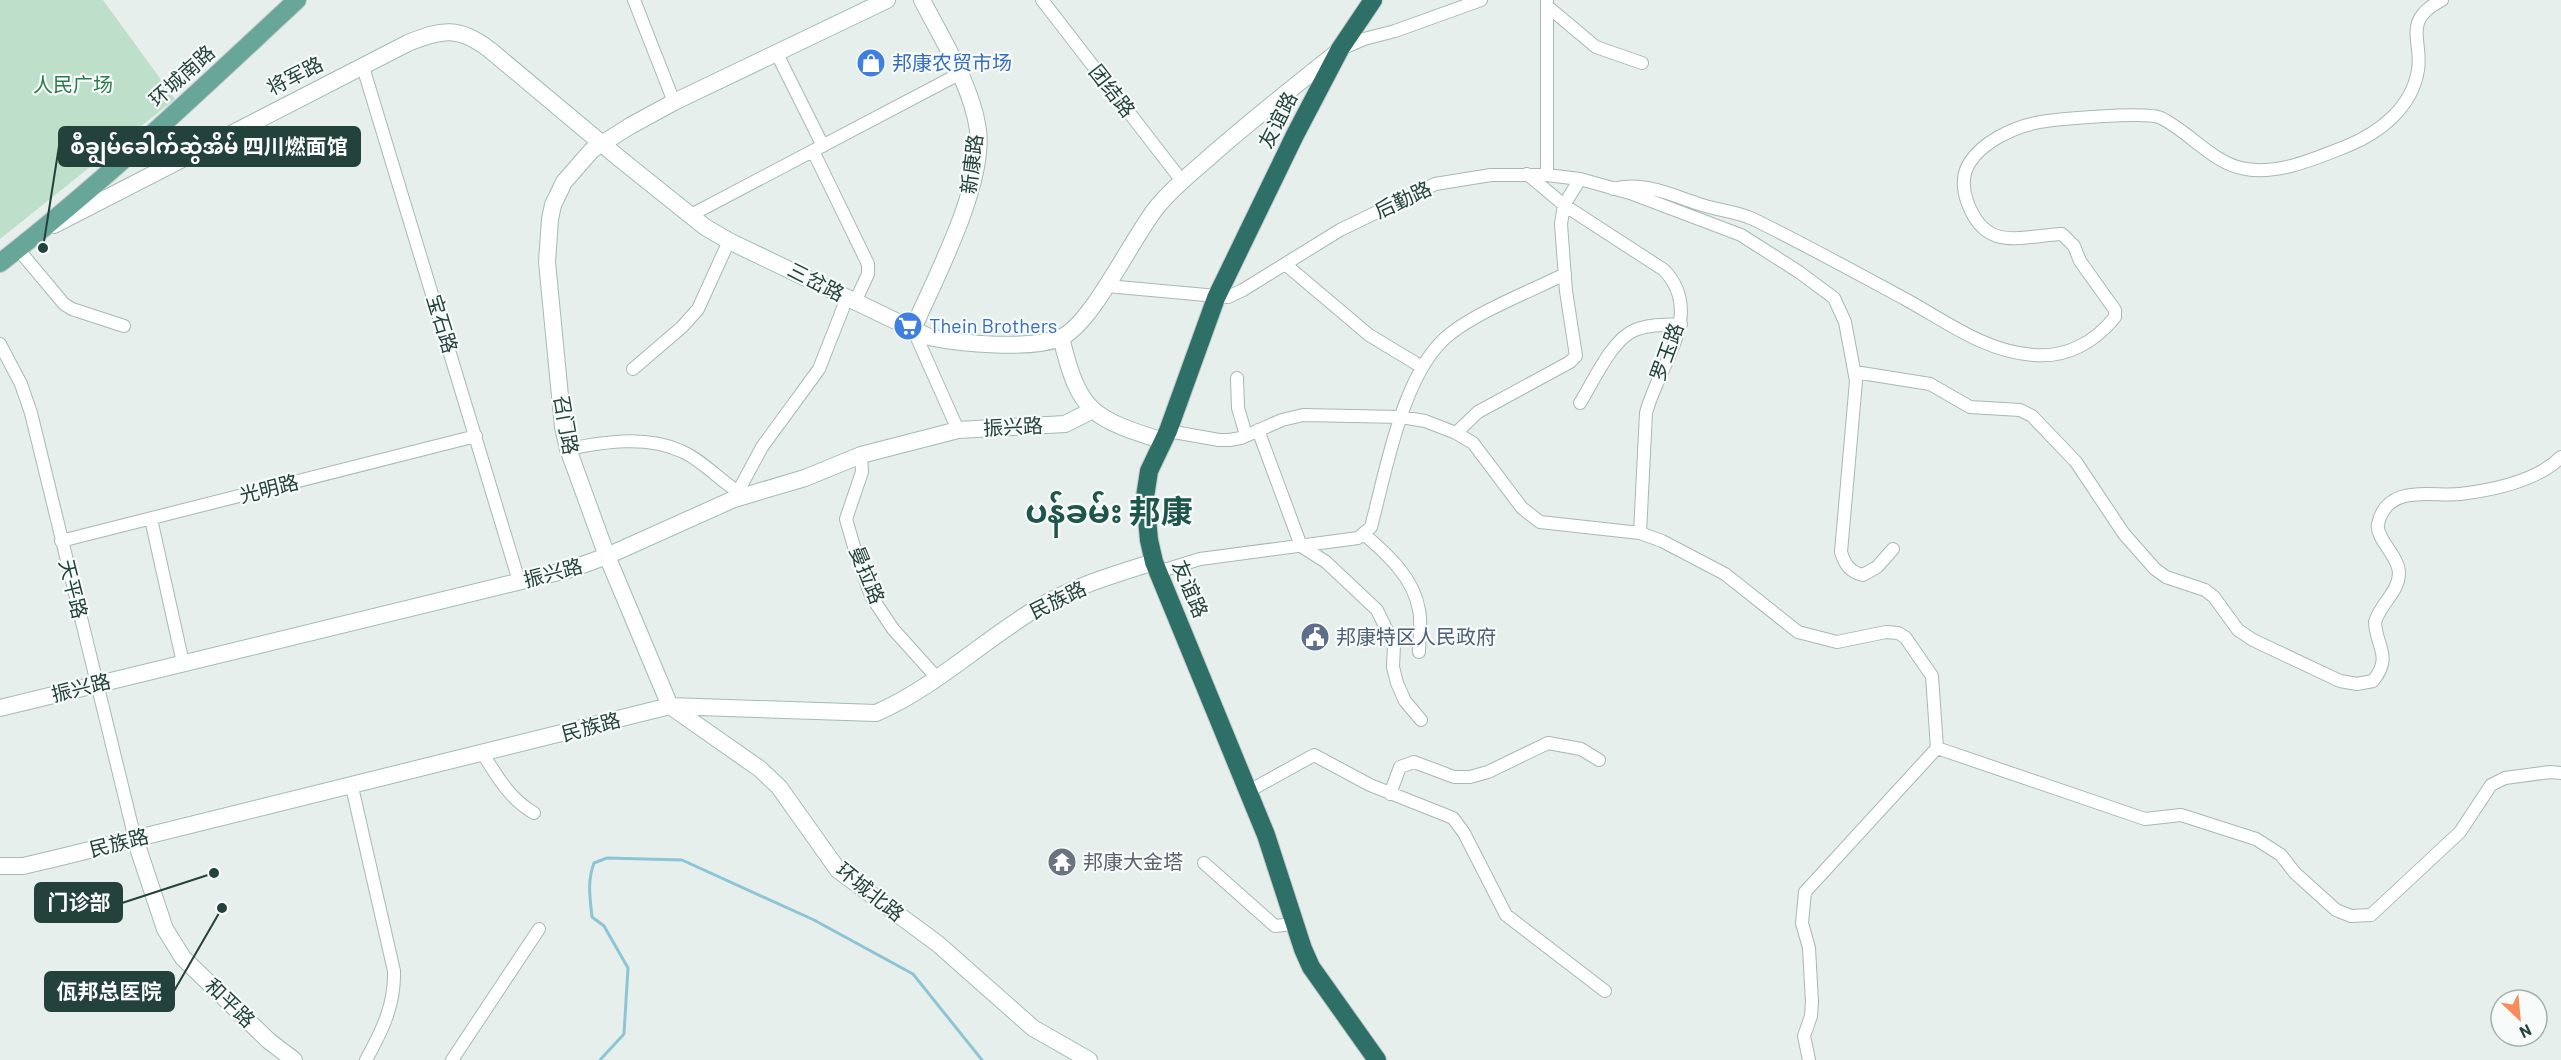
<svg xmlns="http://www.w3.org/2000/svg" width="2561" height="1060" font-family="Barlow,'Noto Sans SC','Noto Sans Myanmar',sans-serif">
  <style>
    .green { fill: #bee0ca }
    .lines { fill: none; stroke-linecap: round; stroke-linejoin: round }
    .stream { stroke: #8cc5d5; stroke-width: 3 }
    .street-casing { stroke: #a8b8b3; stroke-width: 14 }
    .secondary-casing { stroke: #a3bbb4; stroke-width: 18 }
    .primary-casing { stroke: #c1cac8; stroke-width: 20 }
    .highway-casing { stroke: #c1cac8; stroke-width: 20 }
    .street { stroke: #fff; stroke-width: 12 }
    .secondary { stroke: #fff; stroke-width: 16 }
    .primary { stroke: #69a69a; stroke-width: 18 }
    .highway { stroke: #2e7067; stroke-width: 18 }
    .labels { text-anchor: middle; stroke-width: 4.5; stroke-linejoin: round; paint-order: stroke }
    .shop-label { font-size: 20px; fill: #366cbe; stroke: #f7fbf9; text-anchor: start }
    .street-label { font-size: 20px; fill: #23423c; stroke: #f7fbf9 }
    .park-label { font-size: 20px; fill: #2b7b4f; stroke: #f7fbf9 }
    .service-label { font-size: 20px; fill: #4e5e75; stroke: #f7fbf9; text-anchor: start }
    .worship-label { font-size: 20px; fill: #5b616d; stroke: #f7fbf9; text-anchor: start }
    .town-label { font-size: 32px; font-weight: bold; fill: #1e564c; stroke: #f7fbf9 }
    .leader { fill: none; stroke: #23423c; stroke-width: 2 }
    .callout-dot { fill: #23423c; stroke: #f7fbf9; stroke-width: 2 }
    .callout { fill: #23423c; stroke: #23423c; stroke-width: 2 }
    .callout-label { font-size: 21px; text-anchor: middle; font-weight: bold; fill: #fff }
  </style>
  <rect width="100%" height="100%" fill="#e6efeb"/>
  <!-- green -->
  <path class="green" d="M 0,0 L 103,0 L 175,99 L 0,239 Z"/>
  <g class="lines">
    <!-- stream -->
    <path class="stream" d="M 600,1060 L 624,1034 L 628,968 L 604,926 L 592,917 C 590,897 587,882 594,863 L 607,858 L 682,860 L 814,920 L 913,974 L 982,1060"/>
    <!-- street casing -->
    <g class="street-casing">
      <path id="street" d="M 634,0 L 674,102
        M 1042,0 L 1182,181
        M 1547,6 L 1596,47 L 1642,63
        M 1341,49 L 1364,39 L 1395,31 L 1481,0
        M 777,54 L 823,146
        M 363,67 L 519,581
        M 813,151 L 868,264 L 868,274 L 855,302
        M 1527,174 L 1564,205 L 1664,270 C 1706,314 1658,366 1646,413 L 1640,533
        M 1547,175 L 1580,179 L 1630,193 L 1741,235 L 1799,272 L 1834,298 L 1845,322 L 1856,381 L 1841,552 C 1845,565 1850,572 1863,575 L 1877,567 L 1893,549
        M 1613,189 C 1642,181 1669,194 1696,203 C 1714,210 1736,211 1753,219 C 1804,244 1855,272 1905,299 C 1947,322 1984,351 2033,355 C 2067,358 2095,342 2115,317 L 2115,310 L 2080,261 L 2074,246 L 2062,234 C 2020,236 1985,253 1967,201 C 1963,189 1962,174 1970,162 C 1983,142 2012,128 2035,123 C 2054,119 2147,111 2161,118 C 2190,132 2213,164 2246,169 C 2278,175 2317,158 2347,146 C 2379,133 2412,108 2418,70 C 2423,40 2401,21 2442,0
        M 689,216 L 959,74
        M 18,249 L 64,304 L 72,309 L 124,326
        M 1285,264 L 1369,335 L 1422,367
        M 1107,286 L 1228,297 L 1243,290 L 1340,230 L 1435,184 L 1491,175 L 1547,175 L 1547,0
        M 913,329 L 958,430
        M 0,344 L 21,384 L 31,413 L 135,839
        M 633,369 L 682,327 L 698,309 L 729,241
        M 1855,372 L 1930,384 L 1970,407 L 2020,410 L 2032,416 L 2076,462 L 2124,534 L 2155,569 L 2166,577 L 2205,590 L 2214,597 L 2238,630 L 2253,640 L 2340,681 L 2357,684 L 2373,681 C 2393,656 2376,647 2375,622 C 2380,604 2399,592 2399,573 C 2399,556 2375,538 2378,524 C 2387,483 2432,497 2460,494 C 2493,490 2537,481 2561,457
        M 1237,378 L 1238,408 L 1246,435
        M 1580,403 C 1593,382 1612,339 1635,330 C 1649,324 1667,325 1681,324
        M 1258,430 L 1301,546 L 1326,562 L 1377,610 L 1394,645 L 1393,667 L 1397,683 L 1405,701 L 1421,720
        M 1168,431 L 1219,440 L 1229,440 L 1241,438 L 1282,420 L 1303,415 L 1401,417 L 1425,421 L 1456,433 L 1473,443 L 1522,508 L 1540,522 L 1640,533 L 1662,541 L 1725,574 L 1798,632 L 1837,642 L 1886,632 L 1898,633 L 1905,637 L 1932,676 L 1937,748 L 1805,892 L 1802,923 L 1809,948 L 1812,1002 L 1811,1016 L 1804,1036 L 1809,1060
        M 1456,433 L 1478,412 L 1570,362 L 1576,356 L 1566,291 L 1561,224 L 1564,205 L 1580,179
        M 568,449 C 603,442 646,435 681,451 C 699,458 720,480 737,491
        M 861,455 L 862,472 L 846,519 L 857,557 L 871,596 L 893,629 L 938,679
        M 734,499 L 762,447 L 819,369 L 847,298
        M 151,519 L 183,663
        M 1365,535 C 1387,554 1414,578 1419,610 C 1422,623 1419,639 1419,652
        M 61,541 L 476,436
        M 1158,572 L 1200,559 L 1358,538 L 1371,527 C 1386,471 1403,370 1450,334 C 1479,311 1531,291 1565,274
        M 1937,748 L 2145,819 L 2181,815 L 2256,839 L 2281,855 L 2295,873 L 2336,910 L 2351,916 L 2371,915 L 2460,832 L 2491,785 L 2505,778 L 2550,772 L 2561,773
        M 483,754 C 498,778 510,799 534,813
        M 352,787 L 394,971 C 395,1005 382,1031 366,1060
        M 1249,791 L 1314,755 L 1370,785 L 1453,818 L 1464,833 L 1506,915 L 1605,991
        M 1390,794 L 1400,767 L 1414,762 L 1454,777 L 1470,777 L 1488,772 L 1548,743 L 1581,749 L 1599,760
        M 1204,863 L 1275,926 L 1294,924
        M 452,1060 L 539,929"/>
    </g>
    <!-- secondary casing -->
    <g class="secondary-casing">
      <path id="secondary" d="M 887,0 L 674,102 L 630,126 L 592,150 L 564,182 L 553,205 L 550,219 L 547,262 L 563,427 L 568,449 L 607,556 L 670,706 L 760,769 L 779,787 L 838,870 L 938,944 L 1033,1028 L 1089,1060
        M 54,225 L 408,43 C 442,29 459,26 490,50 L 619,158 L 705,227 L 729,241 L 929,337 C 962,344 1029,350 1060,338 C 1092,325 1133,236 1157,207 C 1173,187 1194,171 1213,154 C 1254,118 1297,84 1340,50
        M 913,329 C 935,278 985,185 978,130 C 972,86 942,39 922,0
        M 1061,337 C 1079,413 1092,418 1163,441
        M 0,708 L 571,569 L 607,556 L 734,499 L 805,478 L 861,455 L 958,430 L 1065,424 L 1093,410
        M 135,839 L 165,929 L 183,958 L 269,1041 L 294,1060
        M 0,866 L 23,866 L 53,859 L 670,706 L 876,713 C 935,687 980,643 1034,610 C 1071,587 1113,575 1154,562"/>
    </g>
    <!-- primary casing -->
    <g class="primary-casing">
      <path id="primary" d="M 0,263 C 104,182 200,90 297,0"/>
    </g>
    <!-- highway casing -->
    <g class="highway-casing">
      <path id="highway" d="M 1373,0 L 1340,49 L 1295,135 L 1216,298 L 1168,431 L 1149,471 L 1145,497 L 1149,540 L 1154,562 L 1266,835 L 1303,949 L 1311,967 L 1377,1060"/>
    </g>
    <!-- street -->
    <use href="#street" class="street"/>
    <!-- secondary -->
    <use href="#secondary" class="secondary"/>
    <!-- primary -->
    <use href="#primary" class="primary"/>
    <!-- highway -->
    <use href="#highway" class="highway"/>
  </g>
  <!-- icons -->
  <defs>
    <g id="shop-disc" transform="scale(1.5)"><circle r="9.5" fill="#3f7fe0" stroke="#f7fbf9"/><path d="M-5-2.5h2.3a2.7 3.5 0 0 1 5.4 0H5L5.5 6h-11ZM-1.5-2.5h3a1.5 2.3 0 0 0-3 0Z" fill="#fff"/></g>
    <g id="supermarket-disc" transform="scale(1.5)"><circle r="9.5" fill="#3f7fe0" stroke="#f7fbf9"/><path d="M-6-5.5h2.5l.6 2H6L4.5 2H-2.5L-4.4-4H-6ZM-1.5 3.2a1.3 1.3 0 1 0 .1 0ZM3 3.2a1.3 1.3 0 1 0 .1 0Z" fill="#fff"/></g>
    <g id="civic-disc" transform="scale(1.5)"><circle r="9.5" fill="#5c6f8a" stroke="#f7fbf9"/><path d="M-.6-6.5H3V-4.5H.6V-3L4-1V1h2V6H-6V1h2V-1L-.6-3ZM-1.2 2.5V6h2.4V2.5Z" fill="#fff"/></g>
    <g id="temple-disc" transform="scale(1.5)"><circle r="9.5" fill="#6b7280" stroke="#f7fbf9"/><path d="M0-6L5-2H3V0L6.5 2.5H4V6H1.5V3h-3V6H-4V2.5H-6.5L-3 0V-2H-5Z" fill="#fff"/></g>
  </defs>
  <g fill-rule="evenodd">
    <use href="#shop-disc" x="871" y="63"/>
    <use href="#supermarket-disc" x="908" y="326"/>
    <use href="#civic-disc" x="1315" y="637"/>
    <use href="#temple-disc" x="1062" y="862"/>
  </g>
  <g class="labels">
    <!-- shop labels -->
    <g class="shop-label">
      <text x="892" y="70">邦康农贸市场</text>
      <text x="929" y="333">Thein Brothers</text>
    </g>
    <!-- street labels -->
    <g class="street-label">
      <text transform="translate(182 76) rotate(-42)" y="7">环城南路</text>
      <text transform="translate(295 76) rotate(-27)" y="7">将军路</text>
      <text transform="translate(1112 91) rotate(52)" y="7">团结路</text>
      <text transform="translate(1278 120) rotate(-63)" y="7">友谊路</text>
      <text transform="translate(972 164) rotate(-83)" y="7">新康路</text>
      <text transform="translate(1403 200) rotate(-25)" y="7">后勤路</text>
      <text transform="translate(816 282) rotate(27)" y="7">三岔路</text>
      <text transform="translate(442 324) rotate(73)" y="7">宝石路</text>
      <text transform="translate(1667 352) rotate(-70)" y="7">罗玉路</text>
      <text transform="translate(566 425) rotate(80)" y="7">召门路</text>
      <text transform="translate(1013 427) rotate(-3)" y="7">振兴路</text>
      <text transform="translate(269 489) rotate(-14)" y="7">光明路</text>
      <text transform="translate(553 573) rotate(-15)" y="7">振兴路</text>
      <text transform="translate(867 575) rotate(68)" y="7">曼拉路</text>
      <text transform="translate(73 589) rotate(76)" y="7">天平路</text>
      <text transform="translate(1190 589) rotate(67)" y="7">友谊路</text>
      <text transform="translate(1058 600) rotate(-26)" y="7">民族路</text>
      <text transform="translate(81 688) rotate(-14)" y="7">振兴路</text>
      <text transform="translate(591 727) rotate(-15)" y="7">民族路</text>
      <text transform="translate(119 843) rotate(-14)" y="7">民族路</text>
      <text transform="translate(870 892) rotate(39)" y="7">环城北路</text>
      <text transform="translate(230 1003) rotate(44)" y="7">和平路</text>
    </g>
    <!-- park labels -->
    <g class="park-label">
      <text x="73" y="92">人民广场</text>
    </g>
    <!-- service labels -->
    <g class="service-label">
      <text x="1336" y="644">邦康特区人民政府</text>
    </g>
    <!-- worship labels -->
    <g class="worship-label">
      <text x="1083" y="869">邦康大金塔</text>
    </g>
    <!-- town labels -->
    <g class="town-label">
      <text x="1109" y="523">ပန်ခမ်း 邦康</text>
    </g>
  </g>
  <!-- callouts -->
  <path class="leader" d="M43 248L59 146M214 873L122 903M222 908L174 991"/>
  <g class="callout-dot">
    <circle cx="43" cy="248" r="6"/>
    <circle cx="214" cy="873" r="6"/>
    <circle cx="222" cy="908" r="6"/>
  </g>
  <g class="callout">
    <rect x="59" y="127" width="301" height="39" rx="6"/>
    <rect x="35" y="883" width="87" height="39" rx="6"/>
    <rect x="45" y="972" width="129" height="39" rx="6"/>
  </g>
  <g class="callout-label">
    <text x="209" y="154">စီချွမ်ခေါက်ဆွဲအိမ် 四川燃面馆</text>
    <text x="79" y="910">门诊部</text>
    <text x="109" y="999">佤邦总医院</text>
  </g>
  <!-- north arrow -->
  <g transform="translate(2519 1018) rotate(154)"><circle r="28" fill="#f7fbf9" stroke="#a2b1ad" stroke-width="1.5"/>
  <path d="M0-4.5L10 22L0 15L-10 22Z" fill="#f78c5c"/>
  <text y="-9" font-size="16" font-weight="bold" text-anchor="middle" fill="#23423c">N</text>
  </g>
</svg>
